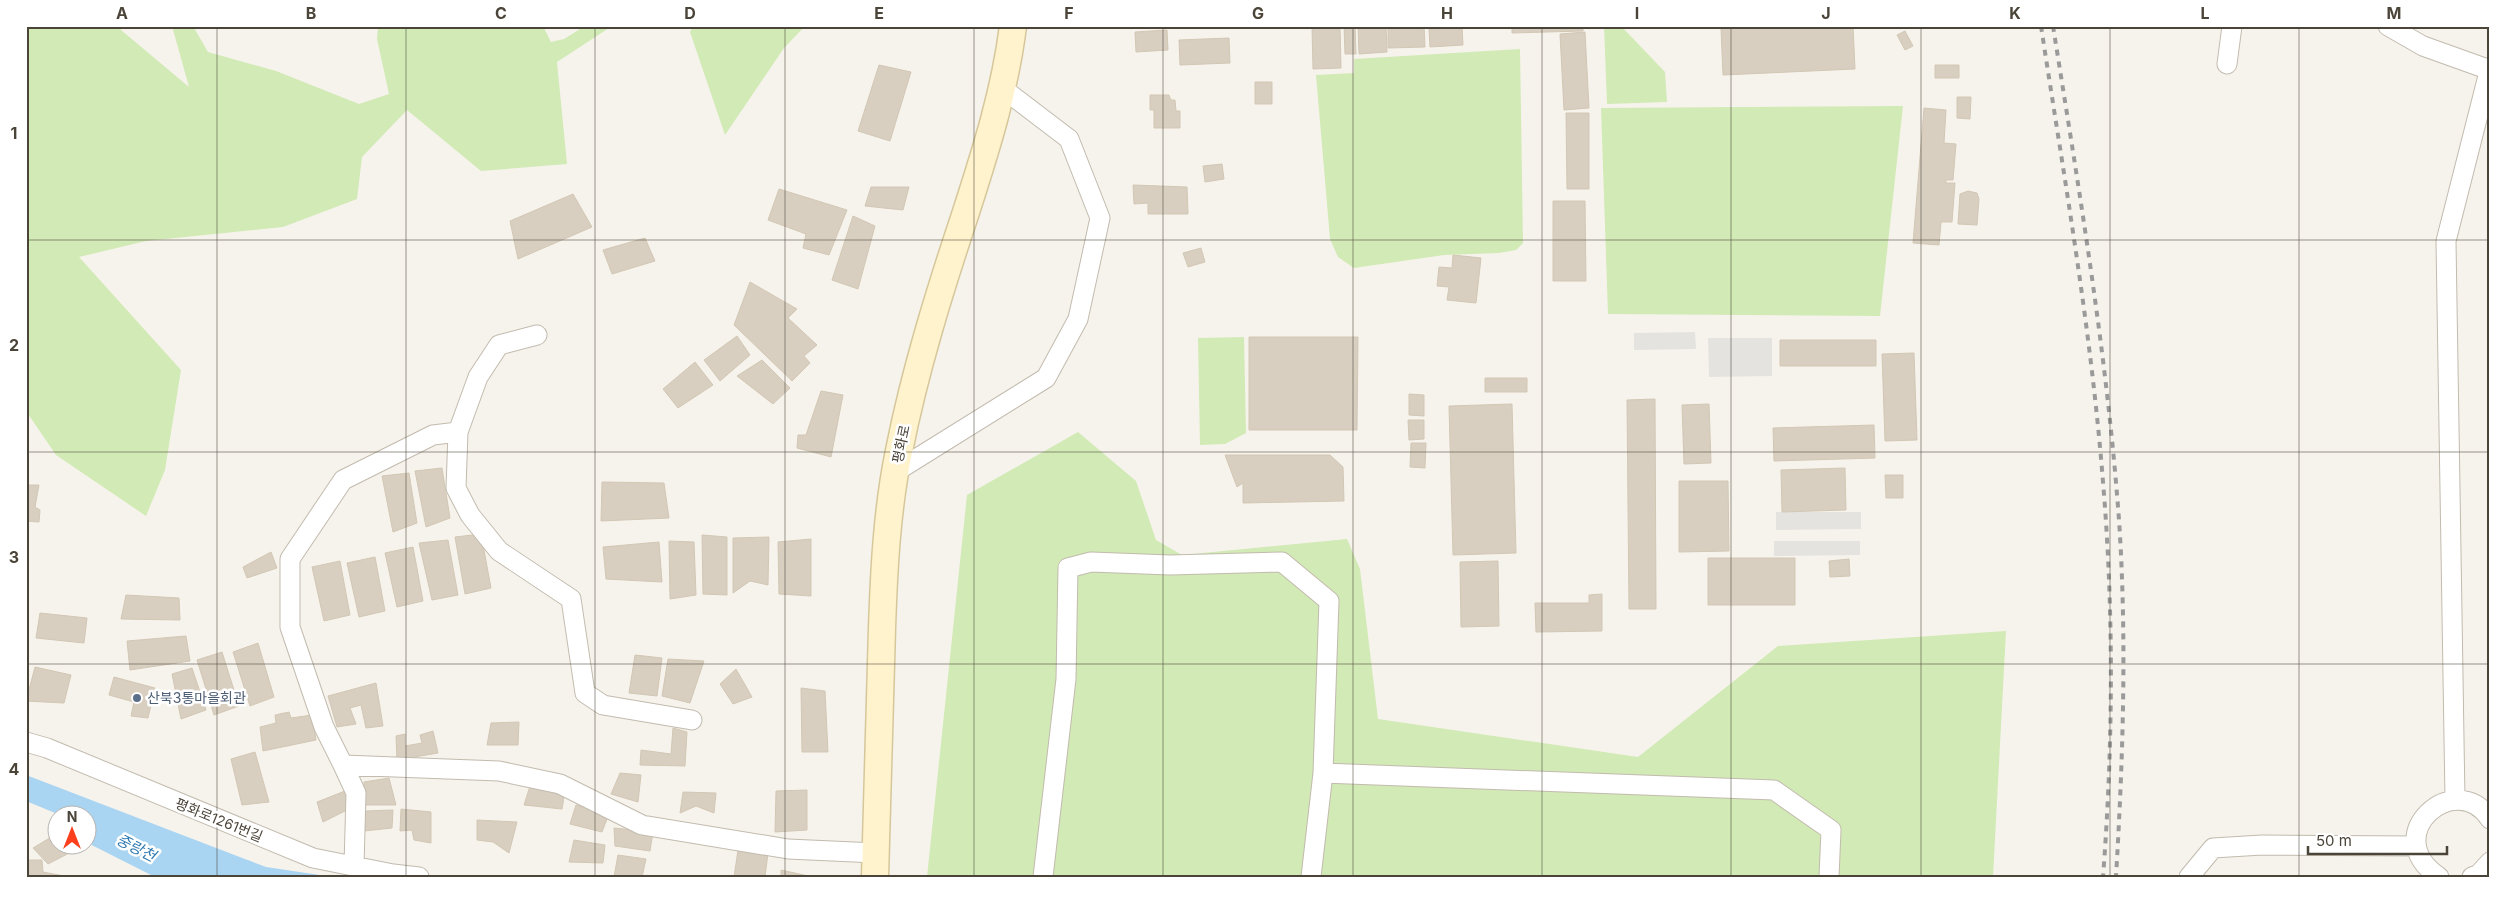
<svg xmlns="http://www.w3.org/2000/svg" width="2516" height="903" font-family="Inter,'Noto Sans KR',sans-serif">
  <style>
    .green { fill: #d2eab5 }
    .parking { fill: #e5e3e0 }
    .water { fill: #a9d4f2 }
    .lines { fill: none; stroke-linecap: round; stroke-linejoin: round }
    .river { stroke: #a9d4f2; stroke-width: 34 }
    .building { fill: #d8cfc1; stroke: #d3c7b4 }
    .street-casing { stroke: #c2bbae; stroke-width: 21 }
    .secondary-casing { stroke: #d6c79b; stroke-width: 29 }
    .street { stroke: #fff; stroke-width: 19 }
    .secondary { stroke: #fff3cd; stroke-width: 26 }
    .rail { stroke: #9a9a9a; stroke-width: 4; stroke-dasharray: 6 6; stroke-linecap: butt }
    .grid { fill: none; stroke: #4b4439; stroke-width: 1; stroke-opacity: 0.55 }
    .service-dot { fill: #5c6f8a; stroke: #fff; stroke-width: 2 }
    .labels { text-anchor: middle; stroke-width: 5; stroke-linejoin: round; paint-order: stroke }
    .street-label { font-size: 14px; fill: #4b4439; stroke: #fff }
    .service-label { font-size: 14px; fill: #4e5e75; stroke: #fff; text-anchor: start }
    .water-label { font-size: 15px; font-style: italic; fill: #2e7ab2; stroke: #fff }
    .neatline { fill: none; stroke: #4b4439; stroke-width: 2 }
    .grid-label { font-size: 16px; text-anchor: middle; font-weight: bold; fill: #4b4439 }
  </style>
  <rect width="100%" height="100%" fill="#f6f3ec"/>
  <!-- green -->
  <path class="green" d="M 26,26 L 120,26 L 121,30 L 189,87 L 172,26 L 193,26 L 208,52 L 276,71 L 359,104 L 389,94 L 377,39 L 378,26 L 543,26 L 551,42 L 564,39 L 585,26 L 612,26 L 557,62 L 567,164 L 481,171 L 407,110 L 362,157 L 357,199 L 283,227 L 146,241 L 79,257 L 181,370 L 165,470 L 146,516 L 56,455 L 26,411 Z
    M 693,26 L 805,26 L 784,48 L 725,135 L 690,32 Z
    M 1604,26 L 1621,26 L 1665,72 L 1667,102 L 1607,104 Z
    M 1520,49 L 1523,243 L 1516,250 L 1499,253 L 1444,255 L 1354,268 L 1338,257 L 1330,239 L 1316,75 L 1354,73 L 1354,59 Z
    M 1903,106 L 1880,316 L 1608,314 L 1601,108 Z
    M 1244,337 L 1246,433 L 1225,444 L 1200,445 L 1198,338 Z
    M 1078,432 L 1136,481 L 1156,540 L 1182,555 L 1347,539 L 1360,569 L 1378,719 L 1638,757 L 1778,646 L 2006,631 L 1993,877 L 927,877 L 967,495 Z"/>
  <!-- parking -->
  <path class="parking" d="M 1695,332 L 1696,349 L 1634,350 L 1634,333 Z
    M 1708,338 L 1772,338 L 1772,376 L 1709,377 Z
    M 1776,512 L 1861,512 L 1861,529 L 1776,530 Z
    M 1774,541 L 1860,541 L 1860,555 L 1774,556 Z"/>
  <!-- water -->
  <path class="water" d="M 26,775 L 266,867 L 333,877 L 209,877 L 88,827 L 88,816 L 60,815 L 26,801 Z"/>
  <g class="lines">
    <!-- river -->
    <path class="river" d="M 88,824 L 177,869 L 244,877"/>
  </g>
  <!-- building -->
  <path class="building" d="M 1312,26 L 1340,26 L 1341,68 L 1313,69 Z
    M 1344,26 L 1355,26 L 1356,54 L 1345,54 Z
    M 1358,26 L 1386,26 L 1387,52 L 1359,54 Z
    M 1388,26 L 1424,26 L 1425,47 L 1388,48 Z
    M 1512,26 L 1583,26 L 1583,31 L 1512,33 Z
    M 1757,26 L 1853,26 L 1855,69 L 1723,75 L 1721,28 Z
    M 1462,27 L 1463,45 L 1430,47 L 1429,29 Z
    M 1167,30 L 1168,50 L 1136,52 L 1135,32 Z
    M 1905,31 L 1913,46 L 1905,50 L 1897,35 Z
    M 1585,32 L 1589,108 L 1564,110 L 1560,34 Z
    M 1229,38 L 1230,63 L 1180,65 L 1179,40 Z
    M 879,65 L 911,72 L 890,141 L 858,131 Z
    M 1935,65 L 1959,65 L 1959,78 L 1935,78 Z
    M 1255,82 L 1272,82 L 1272,104 L 1255,104 Z
    M 1150,95 L 1169,95 L 1171,100 L 1175,100 L 1176,111 L 1180,111 L 1180,128 L 1154,128 L 1154,110 L 1150,110 Z
    M 1957,97 L 1971,97 L 1970,119 L 1957,118 Z
    M 1924,108 L 1946,110 L 1944,143 L 1956,144 L 1953,180 L 1946,180 L 1946,183 L 1955,183 L 1952,222 L 1941,222 L 1939,245 L 1913,243 Z
    M 1566,113 L 1589,113 L 1589,189 L 1567,189 Z
    M 1222,164 L 1224,179 L 1205,182 L 1203,166 Z
    M 1133,185 L 1187,187 L 1188,214 L 1148,214 L 1148,203 L 1134,204 Z
    M 871,187 L 909,187 L 903,210 L 865,206 Z
    M 779,189 L 847,210 L 829,255 L 803,248 L 806,234 L 768,220 Z
    M 1968,191 L 1977,193 L 1979,199 L 1977,225 L 1958,224 L 1960,194 Z
    M 573,194 L 592,227 L 518,259 L 510,221 Z
    M 1553,201 L 1585,201 L 1586,281 L 1553,281 Z
    M 853,216 L 875,226 L 858,289 L 832,280 Z
    M 645,238 L 655,261 L 612,274 L 603,250 Z
    M 1201,248 L 1205,262 L 1188,267 L 1183,253 Z
    M 1453,255 L 1481,258 L 1476,303 L 1447,300 L 1449,287 L 1437,286 L 1439,267 L 1452,268 Z
    M 750,282 L 797,309 L 788,318 L 817,345 L 804,356 L 810,363 L 792,381 L 734,325 Z
    M 737,336 L 750,355 L 720,381 L 704,360 Z
    M 1249,337 L 1358,337 L 1357,430 L 1249,430 Z
    M 1780,340 L 1876,340 L 1876,366 L 1780,366 Z
    M 1914,353 L 1917,440 L 1885,441 L 1882,354 Z
    M 762,360 L 790,388 L 773,404 L 737,376 Z
    M 695,362 L 713,385 L 678,408 L 663,389 Z
    M 1485,378 L 1527,378 L 1527,392 L 1485,392 Z
    M 821,391 L 843,395 L 831,457 L 797,448 L 798,435 L 806,435 Z
    M 1409,394 L 1424,395 L 1424,416 L 1409,415 Z
    M 1655,399 L 1656,609 L 1629,609 L 1627,400 Z
    M 1512,404 L 1516,553 L 1453,555 L 1449,406 Z
    M 1709,404 L 1711,463 L 1684,464 L 1682,405 Z
    M 1408,420 L 1424,420 L 1424,439 L 1409,440 Z
    M 1874,425 L 1875,458 L 1774,461 L 1773,428 Z
    M 1411,443 L 1426,443 L 1425,468 L 1410,467 Z
    M 1225,455 L 1330,455 L 1343,467 L 1344,501 L 1243,503 L 1243,483 L 1237,487 Z
    M 442,468 L 450,518 L 426,527 L 415,471 Z
    M 1845,468 L 1846,510 L 1782,512 L 1781,470 Z
    M 409,473 L 417,523 L 393,532 L 382,476 Z
    M 1885,475 L 1903,475 L 1903,498 L 1886,498 Z
    M 1679,481 L 1728,481 L 1729,551 L 1679,552 Z
    M 602,482 L 664,483 L 669,518 L 601,521 Z
    M 26,485 L 39,485 L 35,507 L 40,510 L 39,522 L 26,521 Z
    M 481,534 L 491,588 L 465,594 L 455,537 Z
    M 702,535 L 727,537 L 727,595 L 703,594 Z
    M 769,537 L 768,585 L 750,581 L 733,593 L 733,538 Z
    M 811,539 L 811,596 L 779,594 L 778,542 Z
    M 448,540 L 458,595 L 432,600 L 419,543 Z
    M 669,541 L 694,542 L 696,595 L 670,599 Z
    M 659,542 L 662,582 L 606,579 L 603,547 Z
    M 413,547 L 423,601 L 397,607 L 385,553 Z
    M 271,552 L 277,568 L 247,578 L 243,567 Z
    M 375,557 L 385,611 L 359,617 L 347,563 Z
    M 1708,558 L 1795,558 L 1795,605 L 1708,605 Z
    M 1849,559 L 1850,576 L 1830,577 L 1829,561 Z
    M 340,561 L 350,615 L 324,621 L 312,567 Z
    M 1498,561 L 1499,626 L 1461,627 L 1460,562 Z
    M 1602,594 L 1602,631 L 1536,632 L 1535,603 L 1589,603 L 1589,595 Z
    M 126,595 L 179,598 L 180,620 L 121,619 Z
    M 40,613 L 87,618 L 84,643 L 36,638 Z
    M 186,636 L 190,661 L 130,670 L 127,641 Z
    M 258,643 L 274,697 L 250,706 L 233,652 Z
    M 222,652 L 239,706 L 214,715 L 197,660 Z
    M 635,655 L 662,658 L 657,696 L 629,693 Z
    M 668,659 L 704,661 L 690,703 L 662,696 Z
    M 35,667 L 71,675 L 64,703 L 26,701 Z
    M 192,668 L 206,710 L 181,719 L 172,674 Z
    M 736,669 L 752,697 L 733,704 L 720,684 Z
    M 114,677 L 155,688 L 148,718 L 131,716 L 134,702 L 109,695 Z
    M 376,683 L 383,726 L 366,728 L 361,705 L 350,708 L 356,724 L 337,727 L 328,696 Z
    M 801,688 L 825,691 L 828,752 L 802,752 Z
    M 289,712 L 291,718 L 312,715 L 316,740 L 263,751 L 260,727 L 276,723 L 275,715 Z
    M 519,722 L 518,745 L 487,745 L 491,723 Z
    M 673,728 L 687,732 L 685,766 L 640,765 L 641,750 L 671,754 Z
    M 433,731 L 438,753 L 397,760 L 396,736 L 405,734 L 405,746 L 422,743 L 420,735 Z
    M 255,752 L 269,802 L 242,805 L 231,759 Z
    M 620,773 L 641,775 L 638,802 L 611,794 Z
    M 389,778 L 396,805 L 365,805 L 364,782 Z
    M 530,786 L 565,791 L 562,809 L 524,805 Z
    M 807,790 L 807,830 L 775,832 L 776,791 Z
    M 345,791 L 349,809 L 323,822 L 317,802 Z
    M 683,792 L 716,793 L 714,813 L 696,806 L 680,813 Z
    M 576,805 L 609,814 L 602,832 L 570,824 Z
    M 401,809 L 431,812 L 431,843 L 414,840 L 412,830 L 400,831 Z
    M 393,810 L 392,828 L 364,831 L 365,811 Z
    M 477,820 L 517,822 L 509,853 L 493,842 L 477,840 Z
    M 614,828 L 653,832 L 650,851 L 615,846 Z
    M 58,833 L 58,846 L 72,846 L 75,850 L 48,864 L 33,848 Z
    M 574,840 L 605,845 L 603,863 L 569,862 Z
    M 738,850 L 768,853 L 765,877 L 734,877 Z
    M 618,855 L 646,859 L 642,877 L 614,877 Z
    M 26,860 L 42,860 L 43,872 L 69,877 L 26,877 Z
    M 781,870 L 813,877 L 781,877 Z"/>
  <g class="lines">
    <!-- street casing -->
    <g class="street-casing">
      <path id="street" d="M 2388,26 L 2423,46 L 2490,70
        M 2227,64 L 2232,26
        M 537,335 L 499,345 L 478,377 L 458,432 L 456,488 L 470,515 L 499,551 L 571,599 L 585,693 L 603,705 L 692,720
        M 458,432 L 433,435 L 343,480 L 290,559 L 290,627 L 324,727 L 343,765 L 499,771 L 560,784 L 642,825 L 788,849 L 876,853
        M 895,472 L 1046,378 L 1078,319 L 1100,218 L 1069,139 L 1002,88
        M 26,742 L 47,748 L 313,858 L 393,874 L 419,877
        M 343,765 L 356,793 L 354,866
        M 1323,773 L 1774,790 L 1831,830 L 1829,877
        M 2455,800 L 2446,241 L 2490,68
        M 1043,877 L 1066,679 L 1068,568 L 1091,562 L 1170,565 L 1282,562 L 1329,601 L 1323,773 L 1311,877
        M 2189,877 L 2213,848 L 2262,845 L 2416,846
        M 2439,877 C 2377,835 2456,767 2490,819
        M 2472,877 L 2479,874 L 2490,862"/>
    </g>
    <!-- secondary casing -->
    <g class="secondary-casing">
      <path id="secondary" d="M 875,877 C 878,794 879,711 882,628 C 884,569 887,509 899,451 C 915,370 940,290 966,212 C 986,150 1005,90 1013,26"/>
    </g>
    <!-- street -->
    <use href="#street" class="street"/>
    <!-- secondary -->
    <use href="#secondary" class="secondary"/>
    <!-- rail -->
    <path class="rail" d="M 2041,26 C 2064,177 2091,329 2103,482 C 2114,613 2113,746 2103,877
      M 2053,26 C 2079,190 2107,355 2119,520 C 2127,639 2123,758 2116,877"/>
  </g>
  <!-- grid -->
  <path class="grid" d="M 217,26 L 217,877M 406,26 L 406,877M 595,26 L 595,877M 785,26 L 785,877M 974,26 L 974,877M 1163,26 L 1163,877M 1353,26 L 1353,877M 1542,26 L 1542,877M 1731,26 L 1731,877M 1921,26 L 1921,877M 2110,26 L 2110,877M 2299,26 L 2299,877M 26,240 L 2490,240M 26,452 L 2490,452M 26,664 L 2490,664"/>
  <!-- markers -->
  <circle class="service-dot" cx="137" cy="698" r="5"/>
  <g class="labels">
    <!-- street labels -->
    <g class="street-label">
      <text transform="translate(901 444) rotate(-78)" y="5">평화로</text>
      <text transform="translate(219 820) rotate(22)" y="5">평화로1261번길</text>
    </g>
    <!-- service labels -->
    <g class="service-label">
      <text x="147" y="703">산북3통마을회관</text>
    </g>
    <!-- water labels -->
    <g class="water-label">
      <text transform="translate(136 848) rotate(27)" y="5">중랑천</text>
    </g>
  </g>
  <!-- border -->
  <rect width="2516" height="903" fill="none" stroke="#ffffff" stroke-width="55"/>
  <!-- north arrow -->
  <g transform="translate(72 830)"><circle r="24" fill="#ffffff" stroke="#b7b4b0"/>
  <path d="M0-4L9 19L0 12L-9 19Z" fill="#fc3f1d"/>
  <text y="-8" font-size="14" font-weight="bold" text-anchor="middle" fill="#4b4439">N</text>
  </g>
  <!-- scale -->
  <path d="M2308 846v8h139v-8" fill="none" stroke="#4b4439" stroke-width="2.5"/>
  <text x="2316" y="846" font-size="15" fill="#4b4439" stroke="#ffffff" stroke-width="4" paint-order="stroke">50 m</text>
  <rect x="28" y="28" width="2460" height="848" class="neatline"/>
  <g class="grid-label">
    <text x="122" y="19">A</text>
    <text x="311" y="19">B</text>
    <text x="501" y="19">C</text>
    <text x="690" y="19">D</text>
    <text x="879" y="19">E</text>
    <text x="1069" y="19">F</text>
    <text x="1258" y="19">G</text>
    <text x="1447" y="19">H</text>
    <text x="1637" y="19">I</text>
    <text x="1826" y="19">J</text>
    <text x="2015" y="19">K</text>
    <text x="2205" y="19">L</text>
    <text x="2394" y="19">M</text>
    <text x="14" y="139">1</text>
    <text x="14" y="351">2</text>
    <text x="14" y="563">3</text>
    <text x="14" y="775">4</text>
  </g>
</svg>
